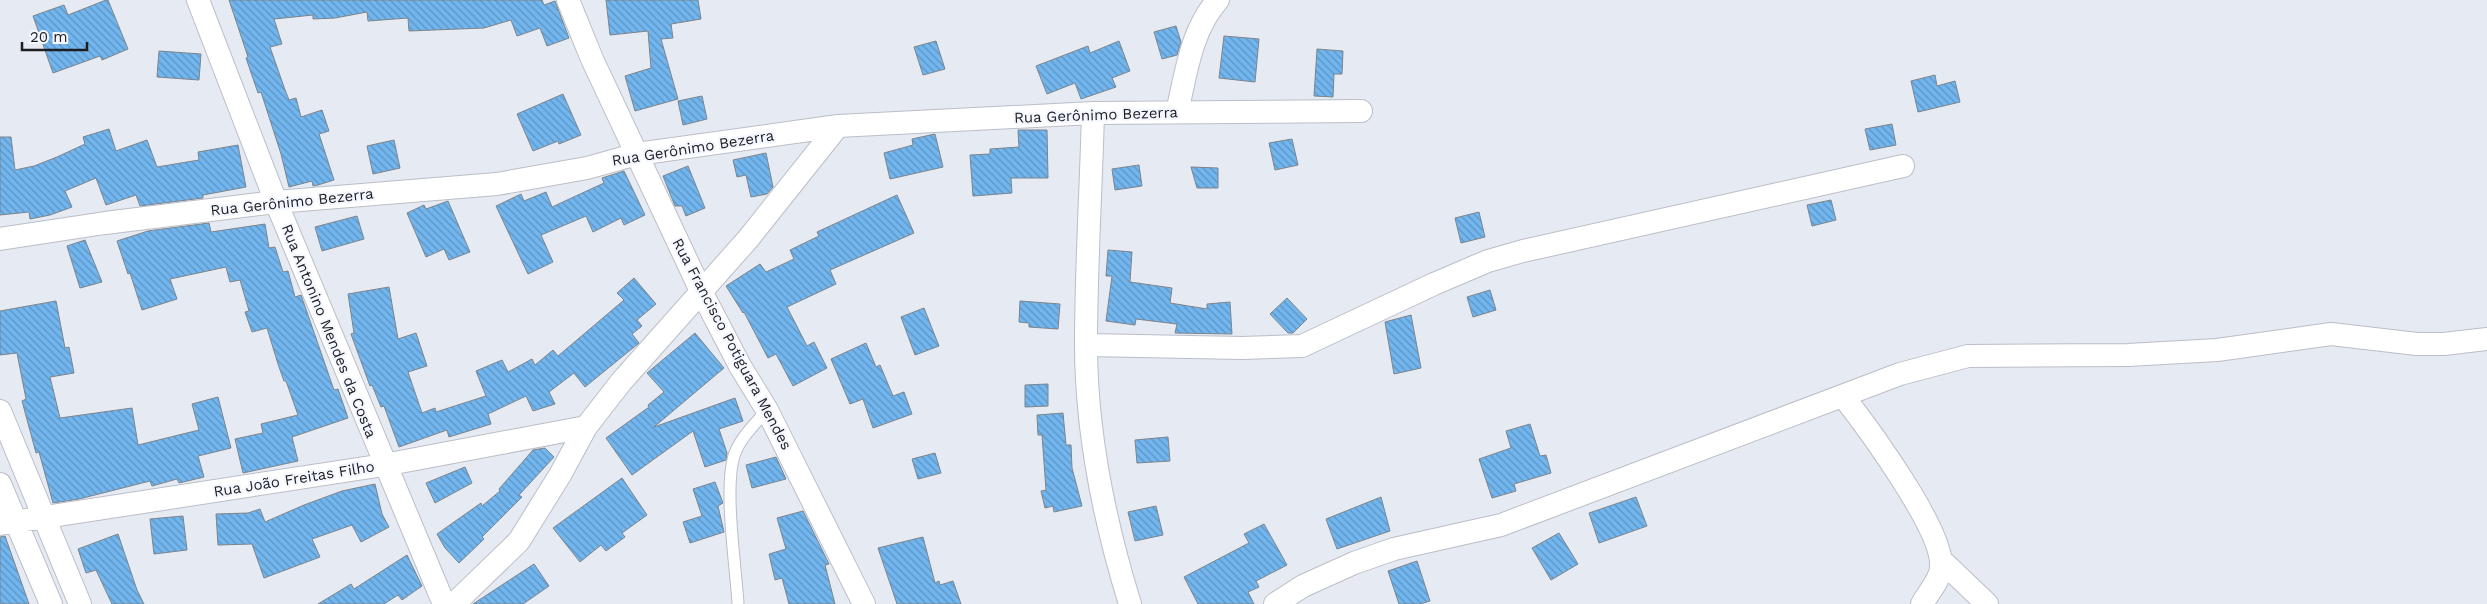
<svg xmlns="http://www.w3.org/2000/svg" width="2487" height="604" font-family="'Work Sans',sans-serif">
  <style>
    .building { fill: url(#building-back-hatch); stroke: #7d848a }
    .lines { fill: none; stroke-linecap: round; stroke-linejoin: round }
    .lane-casing { stroke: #babec7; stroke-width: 13 }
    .street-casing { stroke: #babec7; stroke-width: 24 }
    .lane { stroke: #fff; stroke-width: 11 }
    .street { stroke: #fff; stroke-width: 22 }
    .labels { text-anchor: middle; stroke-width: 4.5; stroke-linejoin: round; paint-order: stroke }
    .street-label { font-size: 15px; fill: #1d1e21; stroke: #f4f7ff }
  </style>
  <defs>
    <pattern id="building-back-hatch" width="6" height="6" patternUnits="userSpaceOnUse" patternTransform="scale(1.25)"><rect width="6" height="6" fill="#72b6ef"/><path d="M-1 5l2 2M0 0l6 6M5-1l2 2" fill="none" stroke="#5d93c1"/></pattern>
  </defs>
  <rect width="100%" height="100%" fill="#e6eaf3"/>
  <!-- building -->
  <path class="building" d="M 106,0 L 108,0 L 128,49 L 102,60 L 100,56 L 53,73 L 33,16 L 64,5 L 68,15 Z
    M 229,0 L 542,0 L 544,5 L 555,1 L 569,38 L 547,46 L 540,28 L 517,36 L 511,20 L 484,28 L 409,31 L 408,18 L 368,21 L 367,12 L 335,18 L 313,19 L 313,15 L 274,19 L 282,44 L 270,47 L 284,87 L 289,100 L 296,98 L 301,117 L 322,110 L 329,131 L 319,134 L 334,180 L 318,185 L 313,186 L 312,181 L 289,187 L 281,154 L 261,92 L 258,93 L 246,58 L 248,57 Z
    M 606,0 L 698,0 L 701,19 L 671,24 L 673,38 L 661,39 L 678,99 L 635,111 L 625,76 L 651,68 L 648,31 L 610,35 Z
    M 1176,26 L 1181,42 L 1177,55 L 1162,59 L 1154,32 Z
    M 1224,36 L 1259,39 L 1255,82 L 1219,78 Z
    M 936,41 L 945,69 L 923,75 L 914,47 Z
    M 1119,41 L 1130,71 L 1112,78 L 1116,87 L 1081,99 L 1075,83 L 1047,94 L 1036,66 L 1088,46 L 1090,53 Z
    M 1317,49 L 1343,51 L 1342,74 L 1334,74 L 1333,97 L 1314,96 Z
    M 159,51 L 201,54 L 199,80 L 157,77 Z
    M 1935,75 L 1937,86 L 1955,81 L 1960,102 L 1918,112 L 1911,81 Z
    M 563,94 L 581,135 L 559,144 L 558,141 L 533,151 L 517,114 Z
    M 702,96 L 707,119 L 683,125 L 678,101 Z
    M 1892,124 L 1896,145 L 1870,150 L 1865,129 Z
    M 109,129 L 116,151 L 147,140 L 157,167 L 199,160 L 198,152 L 238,145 L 246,187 L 203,195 L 203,198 L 140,206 L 136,195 L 106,205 L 96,178 L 65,191 L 72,207 L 50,215 L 30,219 L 29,212 L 0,215 L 0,137 L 11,137 L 15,170 L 34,166 L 57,157 L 85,144 L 83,137 Z
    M 1018,130 L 1047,130 L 1048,178 L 1011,178 L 1012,193 L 973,196 L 970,155 L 990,154 L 990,149 L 1019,147 Z
    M 935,134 L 943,167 L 890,179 L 884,153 L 913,145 L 912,139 Z
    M 1292,139 L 1298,165 L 1275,170 L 1269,143 Z
    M 394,140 L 400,168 L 373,174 L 367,146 Z
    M 766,153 L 773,187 L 767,194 L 751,197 L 746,175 L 737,177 L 733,160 Z
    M 1139,165 L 1142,186 L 1115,190 L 1112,169 Z
    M 688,166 L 705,208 L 686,216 L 682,206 L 675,206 L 663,176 Z
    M 1191,167 L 1218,168 L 1218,188 L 1197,188 Z
    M 624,171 L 645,215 L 624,225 L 621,218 L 593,232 L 586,216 L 541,235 L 553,262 L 528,274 L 496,206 L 521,194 L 524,201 L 546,192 L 552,207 L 604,183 L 602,178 Z
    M 897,195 L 914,233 L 830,270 L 836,284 L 787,307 L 807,346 L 814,342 L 827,368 L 793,386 L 776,354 L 768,358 L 744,312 L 743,313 L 726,286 L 760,264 L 766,272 L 794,259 L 790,250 L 819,236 L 817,232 Z
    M 1831,200 L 1836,220 L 1812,226 L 1807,205 Z
    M 448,201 L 470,252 L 449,260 L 444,249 L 426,257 L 407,213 L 424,205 L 426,209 Z
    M 1479,212 L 1485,237 L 1461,243 L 1455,218 Z
    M 357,216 L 364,239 L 322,251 L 315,227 Z
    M 209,223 L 211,232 L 265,224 L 269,248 L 275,247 L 283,272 L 288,271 L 295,297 L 301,295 L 334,390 L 338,389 L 348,418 L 292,437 L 298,461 L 243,473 L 235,439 L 263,433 L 261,424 L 298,415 L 286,381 L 284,381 L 278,364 L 267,328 L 252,332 L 245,312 L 249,311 L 240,280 L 230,282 L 226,267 L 170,279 L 177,299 L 142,310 L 130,273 L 128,274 L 117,241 L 148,231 Z
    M 85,240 L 102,282 L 80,288 L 67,246 Z
    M 1108,250 L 1132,252 L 1130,282 L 1172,288 L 1170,303 L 1207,309 L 1207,304 L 1230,302 L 1232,334 L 1175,333 L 1177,324 L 1136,319 L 1135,325 L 1106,321 L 1112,276 L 1106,276 Z
    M 634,278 L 656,304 L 637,320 L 642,326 L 632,334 L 639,343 L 585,387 L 574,373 L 549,392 L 555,404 L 533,411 L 526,396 L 488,414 L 491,424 L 449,437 L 447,430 L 399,447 L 384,406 L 381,407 L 372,385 L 370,386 L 351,334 L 354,333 L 348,294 L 389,287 L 398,339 L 416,333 L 427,366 L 408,372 L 422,413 L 435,408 L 436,412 L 486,396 L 476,371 L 502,360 L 508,372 L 532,359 L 535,365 L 553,350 L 558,356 L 624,300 L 617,293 Z
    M 1490,290 L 1496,310 L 1473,317 L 1467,297 Z
    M 1287,298 L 1307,319 L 1293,333 L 1288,333 L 1270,314 Z
    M 56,301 L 65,348 L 69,347 L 74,373 L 50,377 L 60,418 L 132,408 L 138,445 L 199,430 L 192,404 L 218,397 L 231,448 L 198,456 L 204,477 L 179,483 L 177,479 L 152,486 L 150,481 L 79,499 L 53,503 L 39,452 L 36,453 L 22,401 L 26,399 L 17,353 L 0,355 L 0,311 Z
    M 1020,301 L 1060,304 L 1058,329 L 1029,327 L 1029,323 L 1019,322 Z
    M 924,308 L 939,346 L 915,355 L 901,317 Z
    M 1411,315 L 1421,368 L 1394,374 L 1385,322 Z
    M 695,333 L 724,368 L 654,427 L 735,398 L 743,421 L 719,429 L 727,453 L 726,460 L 705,467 L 693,431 L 632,475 L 606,438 L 649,407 L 648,405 L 664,392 L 647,373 Z
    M 866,343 L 876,367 L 880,365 L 893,396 L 904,392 L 912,414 L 873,428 L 863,399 L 850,404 L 831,359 Z
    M 1048,384 L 1048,406 L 1025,407 L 1025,385 Z
    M 1063,413 L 1066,445 L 1071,445 L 1072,468 L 1082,506 L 1054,512 L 1053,506 L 1045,508 L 1041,491 L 1046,490 L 1042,435 L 1038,435 L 1037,415 Z
    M 1530,424 L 1540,456 L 1546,455 L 1551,473 L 1514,484 L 1516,491 L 1492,498 L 1479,459 L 1511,448 L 1506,431 Z
    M 1168,437 L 1170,461 L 1137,463 L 1135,440 Z
    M 545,448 L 554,457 L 519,495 L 522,497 L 482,537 L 484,539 L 459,563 L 445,548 L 437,534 L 481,503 L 482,506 L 500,491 L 499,489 L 533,450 Z
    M 935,453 L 941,473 L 918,479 L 912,459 Z
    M 776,457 L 786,479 L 752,488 L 746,465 Z
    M 465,467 L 472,483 L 435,503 L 426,483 Z
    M 622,478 L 647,515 L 622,533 L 625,537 L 606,551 L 601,545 L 580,562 L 553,528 Z
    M 715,482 L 723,503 L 718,506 L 724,532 L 690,543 L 683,522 L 702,516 L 693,489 Z
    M 375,484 L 382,514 L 389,527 L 361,542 L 352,525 L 312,539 L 320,557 L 264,578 L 252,544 L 218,545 L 216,514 L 248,513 L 260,509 L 265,522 L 304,505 L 342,491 Z
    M 1381,497 L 1390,531 L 1337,549 L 1326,519 Z
    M 1636,497 L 1647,526 L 1599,543 L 1589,513 Z
    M 1156,506 L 1163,535 L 1135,541 L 1128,512 Z
    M 803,511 L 829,564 L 825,565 L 835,604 L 789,604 L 782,578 L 775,580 L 769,554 L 786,549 L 777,518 Z
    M 183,516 L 187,550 L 154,554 L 150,519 Z
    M 1264,524 L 1287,565 L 1256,581 L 1259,587 L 1248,592 L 1254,604 L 1198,604 L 1184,577 L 1249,543 L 1244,534 Z
    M 1559,533 L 1578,564 L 1551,580 L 1532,548 Z
    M 118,534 L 137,590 L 144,604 L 112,604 L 96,570 L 86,573 L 78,549 Z
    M 5,536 L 29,604 L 0,604 L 0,537 Z
    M 923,537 L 935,583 L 939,581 L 940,585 L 953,581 L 961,604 L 897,604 L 878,548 Z
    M 407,555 L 422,586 L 402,600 L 398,595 L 384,604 L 318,604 L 351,584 L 354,589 Z
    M 1417,561 L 1430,601 L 1420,604 L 1399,604 L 1388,571 Z
    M 534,564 L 549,586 L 523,604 L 473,604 Z"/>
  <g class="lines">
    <!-- lane casing -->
    <g class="lane-casing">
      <path id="lane" d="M 738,604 C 736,567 723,485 735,453 C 741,437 756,423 767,410"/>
    </g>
    <!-- street casing -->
    <g class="street-casing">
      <path id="street" d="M 198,0 L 276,202 L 444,604
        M 568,0 L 592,59 L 701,291 L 740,366 L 767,410 L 864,604
        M 1177,112 C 1186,74 1191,30 1218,0
        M 1093,113 C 1091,190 1086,267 1086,344 C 1086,432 1104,520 1130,604
        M 0,239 L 105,223 L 276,202 L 497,184 L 587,168 L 637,154 L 838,126 L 1093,113 L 1361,111
        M 1086,345 L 1242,348 L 1302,346 L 1434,284 L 1488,261 L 1523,251 L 1903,166
        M 1843,396 C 1868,428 1944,531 1941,567 C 1941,579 1928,593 1922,604
        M 0,411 L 80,604
        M 0,484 L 51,604
        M 0,524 L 384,465 L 586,427
        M 1941,560 L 1987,604
        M 454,604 L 519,541 L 560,475 L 586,427 L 621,382 L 748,239 L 838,126
        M 1275,604 L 1303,586 L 1354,563 L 1394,549 L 1501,525 L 1900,374 L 1968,356 L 2128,355 L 2217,350 L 2331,334 L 2417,344 L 2444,344 L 2487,339"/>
    </g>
    <!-- lane -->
    <use href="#lane" class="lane"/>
    <!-- street -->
    <use href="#street" class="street"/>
  </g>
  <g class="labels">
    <!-- street labels -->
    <g class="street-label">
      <text transform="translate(1096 115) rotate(-2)" y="5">Rua Gerônimo Bezerra</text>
      <text transform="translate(693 148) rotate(-9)" y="5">Rua Gerônimo Bezerra</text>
      <text transform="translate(292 202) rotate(-6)" y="5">Rua Gerônimo Bezerra</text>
      <text transform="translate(329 331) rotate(68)" y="5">Rua Antonino Mendes da Costa</text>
      <text transform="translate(732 344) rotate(62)" y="5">Rua Francisco Potiguara Mendes</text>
      <text transform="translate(294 479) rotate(-9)" y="5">Rua João Freitas Filho</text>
    </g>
  </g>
  <!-- scale -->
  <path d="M22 42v8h65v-8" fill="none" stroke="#1d1e21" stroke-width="2.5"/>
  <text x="30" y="42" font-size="15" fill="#1d1e21" stroke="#f4f7ff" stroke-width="4" paint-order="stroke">20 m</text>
</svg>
